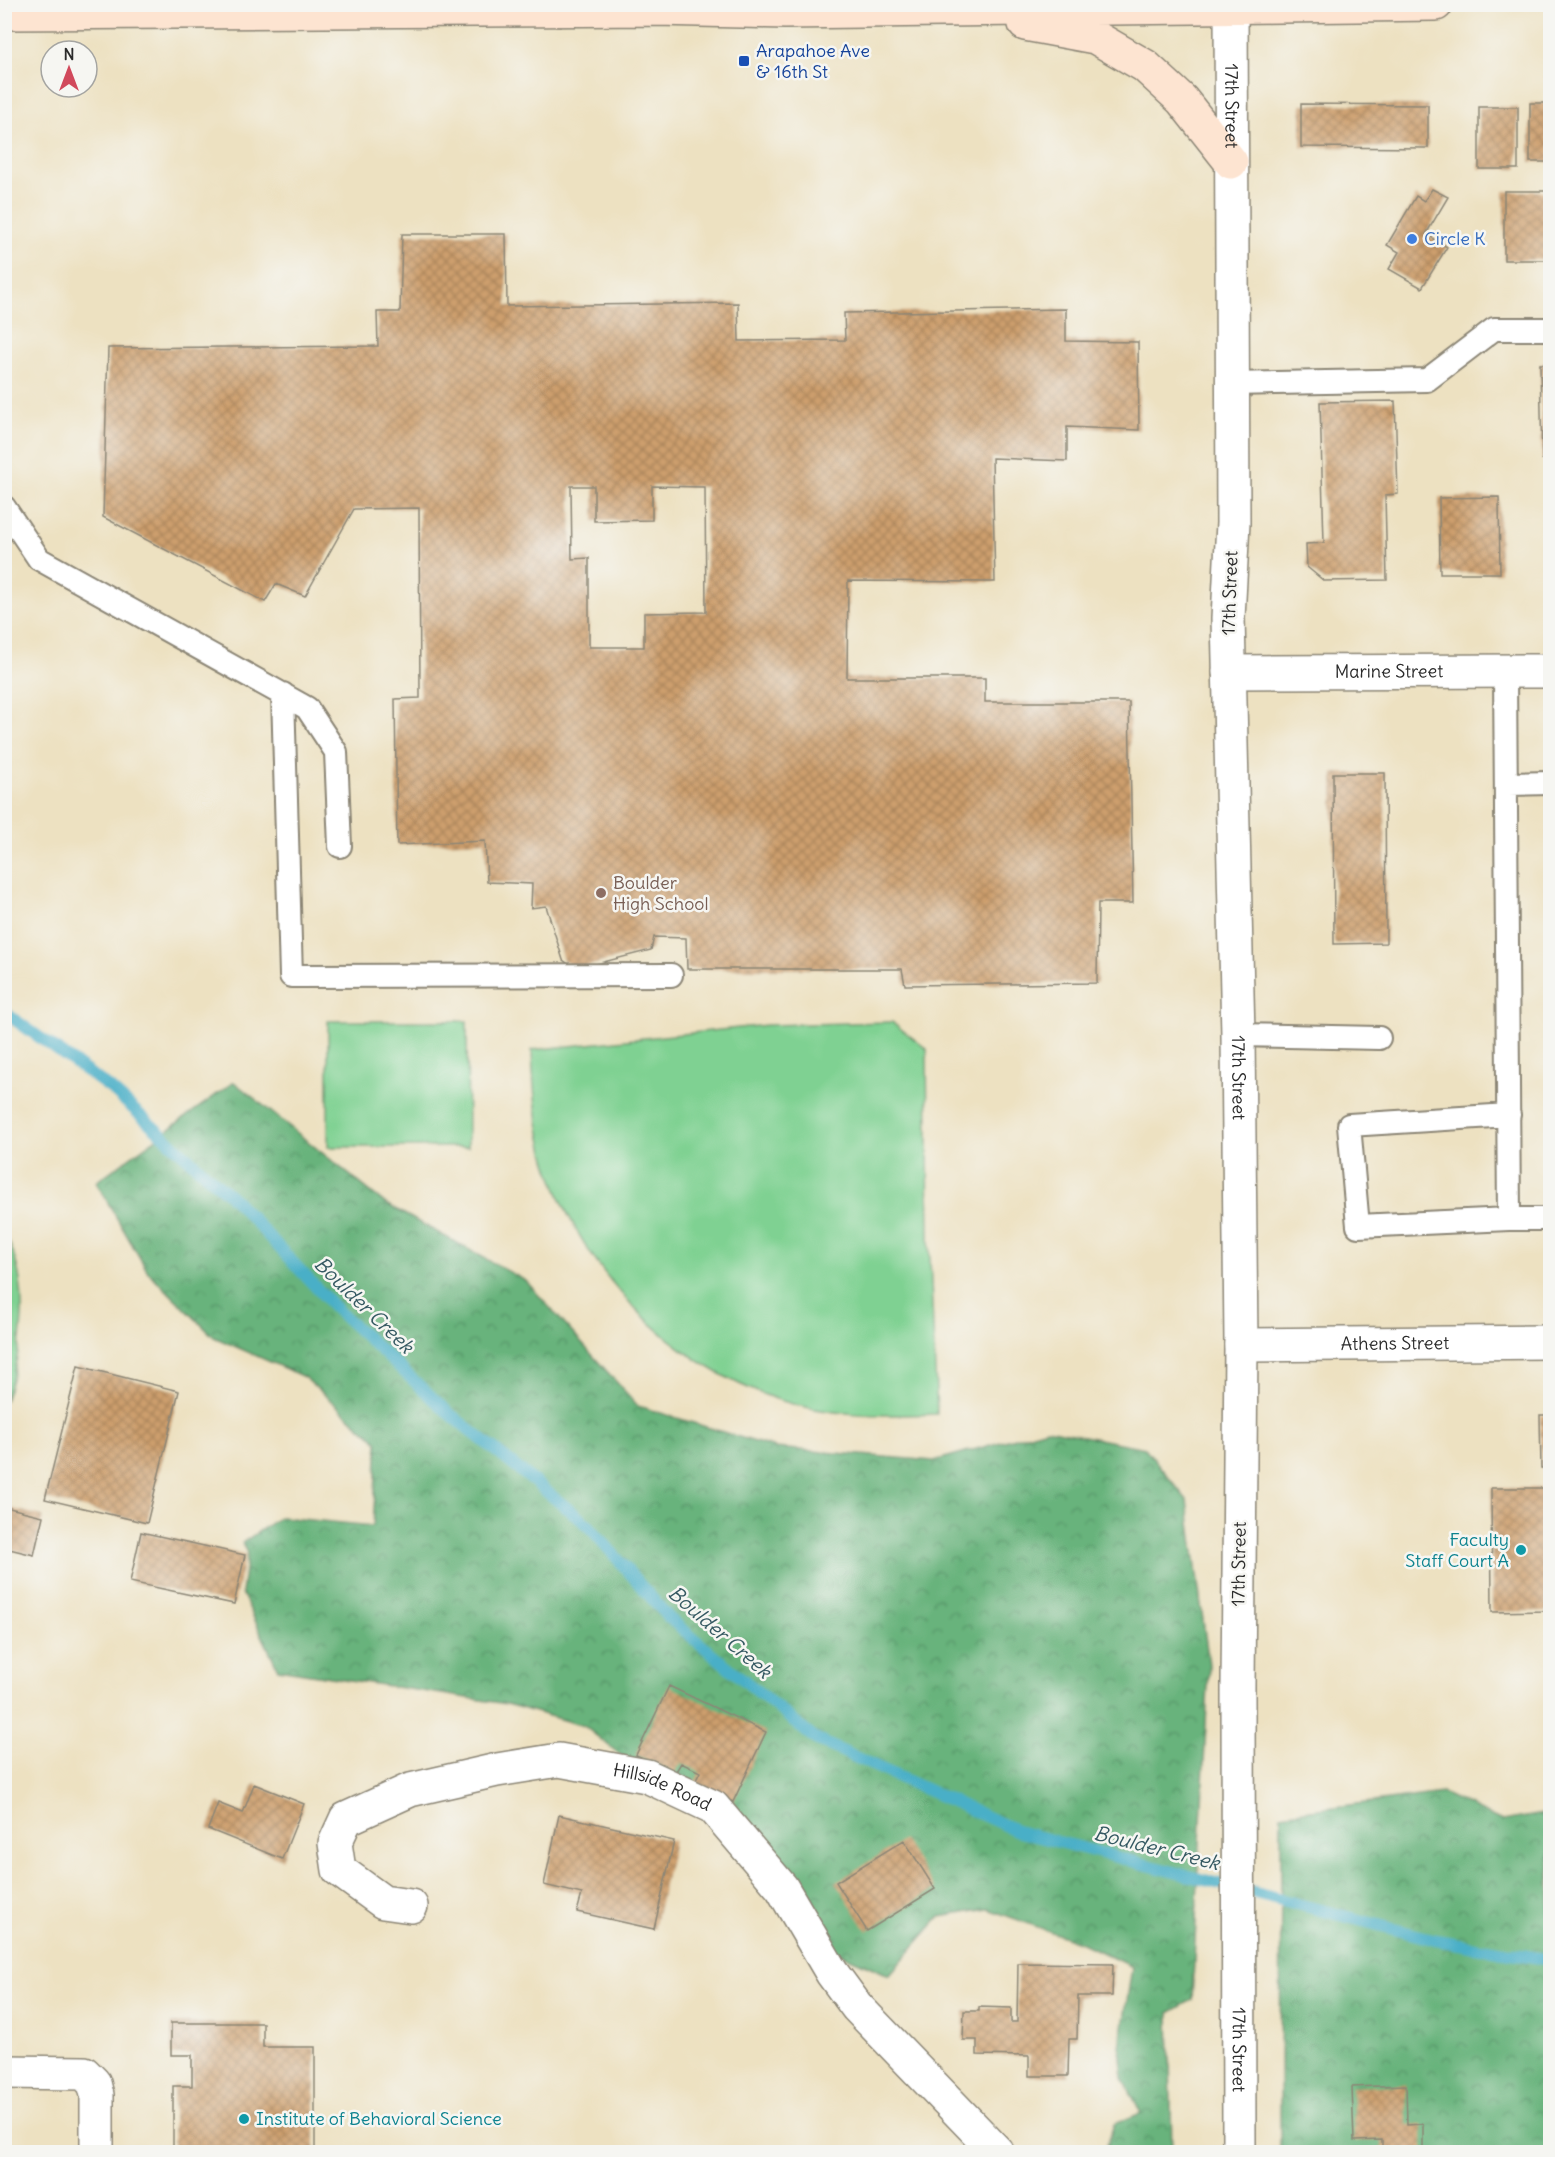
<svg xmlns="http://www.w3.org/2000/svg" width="1555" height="2157" font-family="Delius,sans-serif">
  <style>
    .green { fill: #7fd192; stroke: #557e5e; stroke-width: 1.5 }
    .forest { fill: url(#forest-crowns); stroke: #496f54; stroke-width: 1.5 }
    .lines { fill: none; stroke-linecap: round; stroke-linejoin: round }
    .stream { stroke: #48afc7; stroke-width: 12 }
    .building { fill: url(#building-cross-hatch); fill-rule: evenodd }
    .service-casing { stroke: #8c8676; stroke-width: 26 }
    .minor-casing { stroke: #8c8676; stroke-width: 36 }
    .tertiary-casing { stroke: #8c8676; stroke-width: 36 }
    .secondary-casing { stroke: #8c8676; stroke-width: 36 }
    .service { stroke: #fff; stroke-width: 22 }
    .minor { stroke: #fff; stroke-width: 33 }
    .tertiary { stroke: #fff; stroke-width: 33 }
    .secondary { stroke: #fde4d1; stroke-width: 33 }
    .transit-dot { fill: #1a4fb4; stroke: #f6f6f2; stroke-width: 2 }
    .shop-dot { fill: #3f7fe0; stroke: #f6f6f2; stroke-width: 2 }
    .education-dot { fill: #8d6e63; stroke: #f6f6f2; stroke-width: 2 }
    .culture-dot { fill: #0f9aa8; stroke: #f6f6f2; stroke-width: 2 }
    .labels { text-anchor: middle; stroke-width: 5; stroke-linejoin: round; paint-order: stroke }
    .transit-label { font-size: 18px; fill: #164399; stroke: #f6f6f2; text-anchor: start }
    .street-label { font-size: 18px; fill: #2b2b2b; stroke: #f6f6f2 }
    .shop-label { font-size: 18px; fill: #366cbe; stroke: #f6f6f2; text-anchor: start }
    .education-label { font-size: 18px; fill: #785e54; stroke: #f6f6f2; text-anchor: start }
    .culture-label { font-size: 18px; fill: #0d838f; stroke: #f6f6f2; text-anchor: end }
    .water-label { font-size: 20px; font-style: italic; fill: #355962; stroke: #f6f6f2 }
  </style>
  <defs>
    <pattern id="forest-crowns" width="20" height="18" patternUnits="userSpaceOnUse" patternTransform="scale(1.5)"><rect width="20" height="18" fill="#67b37c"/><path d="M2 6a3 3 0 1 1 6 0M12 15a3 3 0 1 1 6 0" fill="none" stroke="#559266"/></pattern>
    <pattern id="building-cross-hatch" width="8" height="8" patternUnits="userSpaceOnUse" patternTransform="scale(1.5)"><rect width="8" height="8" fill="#cd9f6d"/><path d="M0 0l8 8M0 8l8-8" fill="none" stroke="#a7825a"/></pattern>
  </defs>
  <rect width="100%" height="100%" fill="#f6f6f2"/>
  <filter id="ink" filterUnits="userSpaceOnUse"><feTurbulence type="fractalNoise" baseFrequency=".0167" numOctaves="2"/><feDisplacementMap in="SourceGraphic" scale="12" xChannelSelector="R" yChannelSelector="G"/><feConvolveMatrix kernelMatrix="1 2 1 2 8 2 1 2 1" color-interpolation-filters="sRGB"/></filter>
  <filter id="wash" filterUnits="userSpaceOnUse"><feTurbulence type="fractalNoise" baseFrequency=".008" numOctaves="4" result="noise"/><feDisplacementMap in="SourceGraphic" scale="24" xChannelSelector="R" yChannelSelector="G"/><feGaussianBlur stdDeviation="1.35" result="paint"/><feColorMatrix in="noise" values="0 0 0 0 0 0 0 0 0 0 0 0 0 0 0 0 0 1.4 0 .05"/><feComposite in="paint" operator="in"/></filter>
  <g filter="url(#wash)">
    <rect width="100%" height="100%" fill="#ede1c1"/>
    <!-- green -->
    <path class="green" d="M 328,1021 L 467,1021 L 468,1147 L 328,1147 Z
      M 892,1022 L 927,1049 L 929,1238 L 937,1414 C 885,1416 830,1417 779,1400 C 671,1364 581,1271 547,1162 C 536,1126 533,1087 532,1050 L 767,1025 Z
      M 5,1234 C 32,1285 23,1349 5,1401 Z"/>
    <!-- forest -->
    <path class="forest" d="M 234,1082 L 386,1204 L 526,1281 L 638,1406 L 775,1448 L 934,1461 L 1047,1429 L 1145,1448 L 1187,1500 L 1209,1665 L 1192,2000 L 1169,2013 L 1172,2152 L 1105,2152 L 1114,2124 L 1141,2113 L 1123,2078 L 1120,2047 L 1132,1967 L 1082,1943 L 988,1909 L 940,1917 L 889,1975 L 832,1950 L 805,1891 L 741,1839 L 647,1776 L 584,1726 L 507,1704 L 278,1669 L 242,1593 L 247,1553 L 242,1543 L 280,1517 L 373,1526 L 378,1442 L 304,1377 L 214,1337 L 148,1272 L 96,1182 Z
      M 1442,1793 L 1502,1821 L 1550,1813 L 1550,2152 L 1280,2152 L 1281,1814 Z"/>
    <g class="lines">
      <!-- stream -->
      <path class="stream" d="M 4,1012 L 110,1088 L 235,1200 L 338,1311 L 450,1414 L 588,1525 L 669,1618 L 815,1739 L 1020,1832 L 1436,1940 L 1550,1960"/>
    </g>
    <g id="blocks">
      <!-- building -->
      <path class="building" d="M 1530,103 L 1550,103 L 1550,162 L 1530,162 Z
        M 1301,104 L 1428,105 L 1428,148 L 1301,147 Z
        M 1479,107 L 1518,107 L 1518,169 L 1479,169 Z
        M 1432,189 L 1448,197 L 1426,234 L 1447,247 L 1422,288 L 1389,269 L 1399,252 L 1387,245 L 1416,196 L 1424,201 Z
        M 1504,191 L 1550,191 L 1550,260 L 1504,260 Z
        M 402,234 L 506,234 L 507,306 L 738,303 L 739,341 L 845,340 L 844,313 L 1066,309 L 1066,341 L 1138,342 L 1139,430 L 1067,427 L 1067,461 L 992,458 L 995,582 L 848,581 L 847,678 L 985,678 L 985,702 L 1129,702 L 1133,903 L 1098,903 L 1097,983 L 905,985 L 902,969 L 687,969 L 686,938 L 654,937 L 651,950 L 576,969 L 563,960 L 546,906 L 531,908 L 532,884 L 487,882 L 485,841 L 397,845 L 395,699 L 420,698 L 419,508 L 354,509 L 305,596 L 276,584 L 265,602 L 103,517 L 108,348 L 378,346 L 377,312 L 400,312 ZM 571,486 L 594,486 L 594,521 L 652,520 L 652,486 L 705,487 L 706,612 L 644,613 L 644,647 L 589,647 L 589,558 L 572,559 Z
        M 1540,364 L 1550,364 L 1550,459 L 1542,459 Z
        M 1395,401 L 1398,494 L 1385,495 L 1387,580 L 1324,581 L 1307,567 L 1306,544 L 1324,543 L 1320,402 Z
        M 1499,497 L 1500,573 L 1440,573 L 1439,498 Z
        M 1333,773 L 1385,773 L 1386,943 L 1334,944 Z
        M 78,1366 L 179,1391 L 147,1523 L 45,1499 Z
        M 1540,1415 L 1550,1415 L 1550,1469 L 1541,1469 Z
        M 1491,1488 L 1550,1488 L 1550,1611 L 1492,1612 Z
        M 5,1507 L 43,1516 L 34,1555 L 5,1548 Z
        M 141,1532 L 245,1555 L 234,1604 L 130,1582 Z
        M 669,1686 L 766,1732 L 733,1802 L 694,1784 L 700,1772 L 681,1763 L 675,1773 L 636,1755 Z
        M 254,1784 L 304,1804 L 282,1859 L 208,1829 L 218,1803 L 243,1813 Z
        M 559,1815 L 674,1841 L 654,1929 L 577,1912 L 582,1894 L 544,1885 Z
        M 904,1840 L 935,1889 L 867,1931 L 836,1882 Z
        M 1018,1963 L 1113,1964 L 1112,1996 L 1078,1996 L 1077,2039 L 1069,2039 L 1068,2076 L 1029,2076 L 1029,2056 L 977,2055 L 977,2040 L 963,2040 L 964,2011 L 979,2011 L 979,2007 L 1011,2008 L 1011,2022 L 1017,2022 Z
        M 171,2023 L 263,2023 L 263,2047 L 315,2047 L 315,2152 L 173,2152 L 173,2086 L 192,2086 L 192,2055 L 171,2055 Z
        M 1406,2085 L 1407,2125 L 1423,2124 L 1423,2152 L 1382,2152 L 1382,2140 L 1354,2141 L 1352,2087 Z"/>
    </g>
  </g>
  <g filter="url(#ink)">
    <use href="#blocks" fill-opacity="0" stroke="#8c8676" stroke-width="1.5"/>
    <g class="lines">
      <!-- service casing -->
      <g class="service-casing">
        <path id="service" d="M 1232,384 L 1427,380 L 1494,329 L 1550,329
          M 4,507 L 39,559 L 307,708 L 336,752 L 340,846
          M 1505,672 L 1509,1219 L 1358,1226 L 1349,1125 L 1509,1115
          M 283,694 L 291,976 L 671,975
          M 1508,784 L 1550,783
          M 1238,1035 L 1379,1038
          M 1509,1219 L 1550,1219"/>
      </g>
      <!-- minor casing -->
      <g class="minor-casing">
        <g id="minor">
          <path id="s1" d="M 1229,672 L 1550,671"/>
          <path id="s2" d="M 1241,1345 L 1550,1342"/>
          <path id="s3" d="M 411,1906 L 383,1902 L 339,1870 L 335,1843 L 346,1819 L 410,1790 L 497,1770 L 559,1760 L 647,1776 L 713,1807 L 782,1888 L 832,1973 L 857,2007 L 997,2152"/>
          <path d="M 4,2072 L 84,2073 L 94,2083 L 97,2095 L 97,2152"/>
        </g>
      </g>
      <!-- tertiary casing -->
      <g class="tertiary-casing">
        <g id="tertiary">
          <path id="s4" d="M 1231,4 L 1233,523 L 1228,618 L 1238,1035 L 1241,1345 L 1238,1687 L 1239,2152"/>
        </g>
      </g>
      <!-- secondary casing -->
      <g class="secondary-casing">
        <path id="secondary" d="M 4,13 L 658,9 L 785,12 L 1436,4
          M 1025,24 L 1095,37 L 1145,66 L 1182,100 L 1231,162"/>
      </g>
      <!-- service -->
      <use href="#service" class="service"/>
      <!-- minor -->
      <use href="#minor" class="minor"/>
      <!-- tertiary -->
      <use href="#tertiary" class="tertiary"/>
      <!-- secondary -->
      <use href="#secondary" class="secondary"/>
    </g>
  </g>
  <!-- markers -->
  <rect class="transit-dot" x="738" y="55" width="12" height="12" rx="3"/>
  <circle class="shop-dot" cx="1412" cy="239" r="6"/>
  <circle class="education-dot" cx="601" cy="893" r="6"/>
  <g class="culture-dot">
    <circle cx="1521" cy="1550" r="6"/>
    <circle cx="244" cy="2119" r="6"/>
  </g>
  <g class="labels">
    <!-- transit labels -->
    <g class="transit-label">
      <text x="756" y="57">Arapahoe Ave<tspan x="756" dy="21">&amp; 16th St</tspan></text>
    </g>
    <!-- street labels -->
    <g class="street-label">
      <text dy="6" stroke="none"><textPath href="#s4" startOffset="102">17th Street</textPath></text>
      <text transform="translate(1230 593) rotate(-88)" y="6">17th Street</text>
      <text dy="6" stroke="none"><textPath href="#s1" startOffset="160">Marine Street</textPath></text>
      <text dy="6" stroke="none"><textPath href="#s4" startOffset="1074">17th Street</textPath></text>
      <text dy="6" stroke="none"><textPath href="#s2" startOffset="154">Athens Street</textPath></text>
      <text transform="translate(1239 1564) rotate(-89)" y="6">17th Street</text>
      <text dy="6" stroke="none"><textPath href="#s3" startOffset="466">Hillside Road</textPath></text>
      <text dy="6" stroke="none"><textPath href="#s4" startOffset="2046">17th Street</textPath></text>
    </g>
    <!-- shop labels -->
    <g class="shop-label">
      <text x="1424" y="245">Circle K</text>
    </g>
    <!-- education labels -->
    <g class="education-label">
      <text x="613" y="889">Boulder<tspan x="613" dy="21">High School</tspan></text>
    </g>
    <!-- culture labels -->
    <g class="culture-label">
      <text x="1509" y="1546">Faculty<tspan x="1509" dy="21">Staff Court A</tspan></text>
      <text x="256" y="2125" text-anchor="start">Institute of Behavioral Science</text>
    </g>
    <!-- water labels -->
    <g class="water-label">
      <text transform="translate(364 1305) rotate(44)" y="7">Boulder Creek</text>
      <text transform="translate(720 1632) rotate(41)" y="7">Boulder Creek</text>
      <text transform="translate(1157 1848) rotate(14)" y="7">Boulder Creek</text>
    </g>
  </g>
  <!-- margin -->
  <rect width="1555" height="2157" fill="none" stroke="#f6f6f2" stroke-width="24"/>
  <!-- north arrow -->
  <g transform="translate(69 69)"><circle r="28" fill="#f6f6f2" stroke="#a5a5a2" stroke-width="1.5"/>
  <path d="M0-4.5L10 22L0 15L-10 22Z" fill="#d1495b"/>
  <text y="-9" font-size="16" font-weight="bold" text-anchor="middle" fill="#2b2b2b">N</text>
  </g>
</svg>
